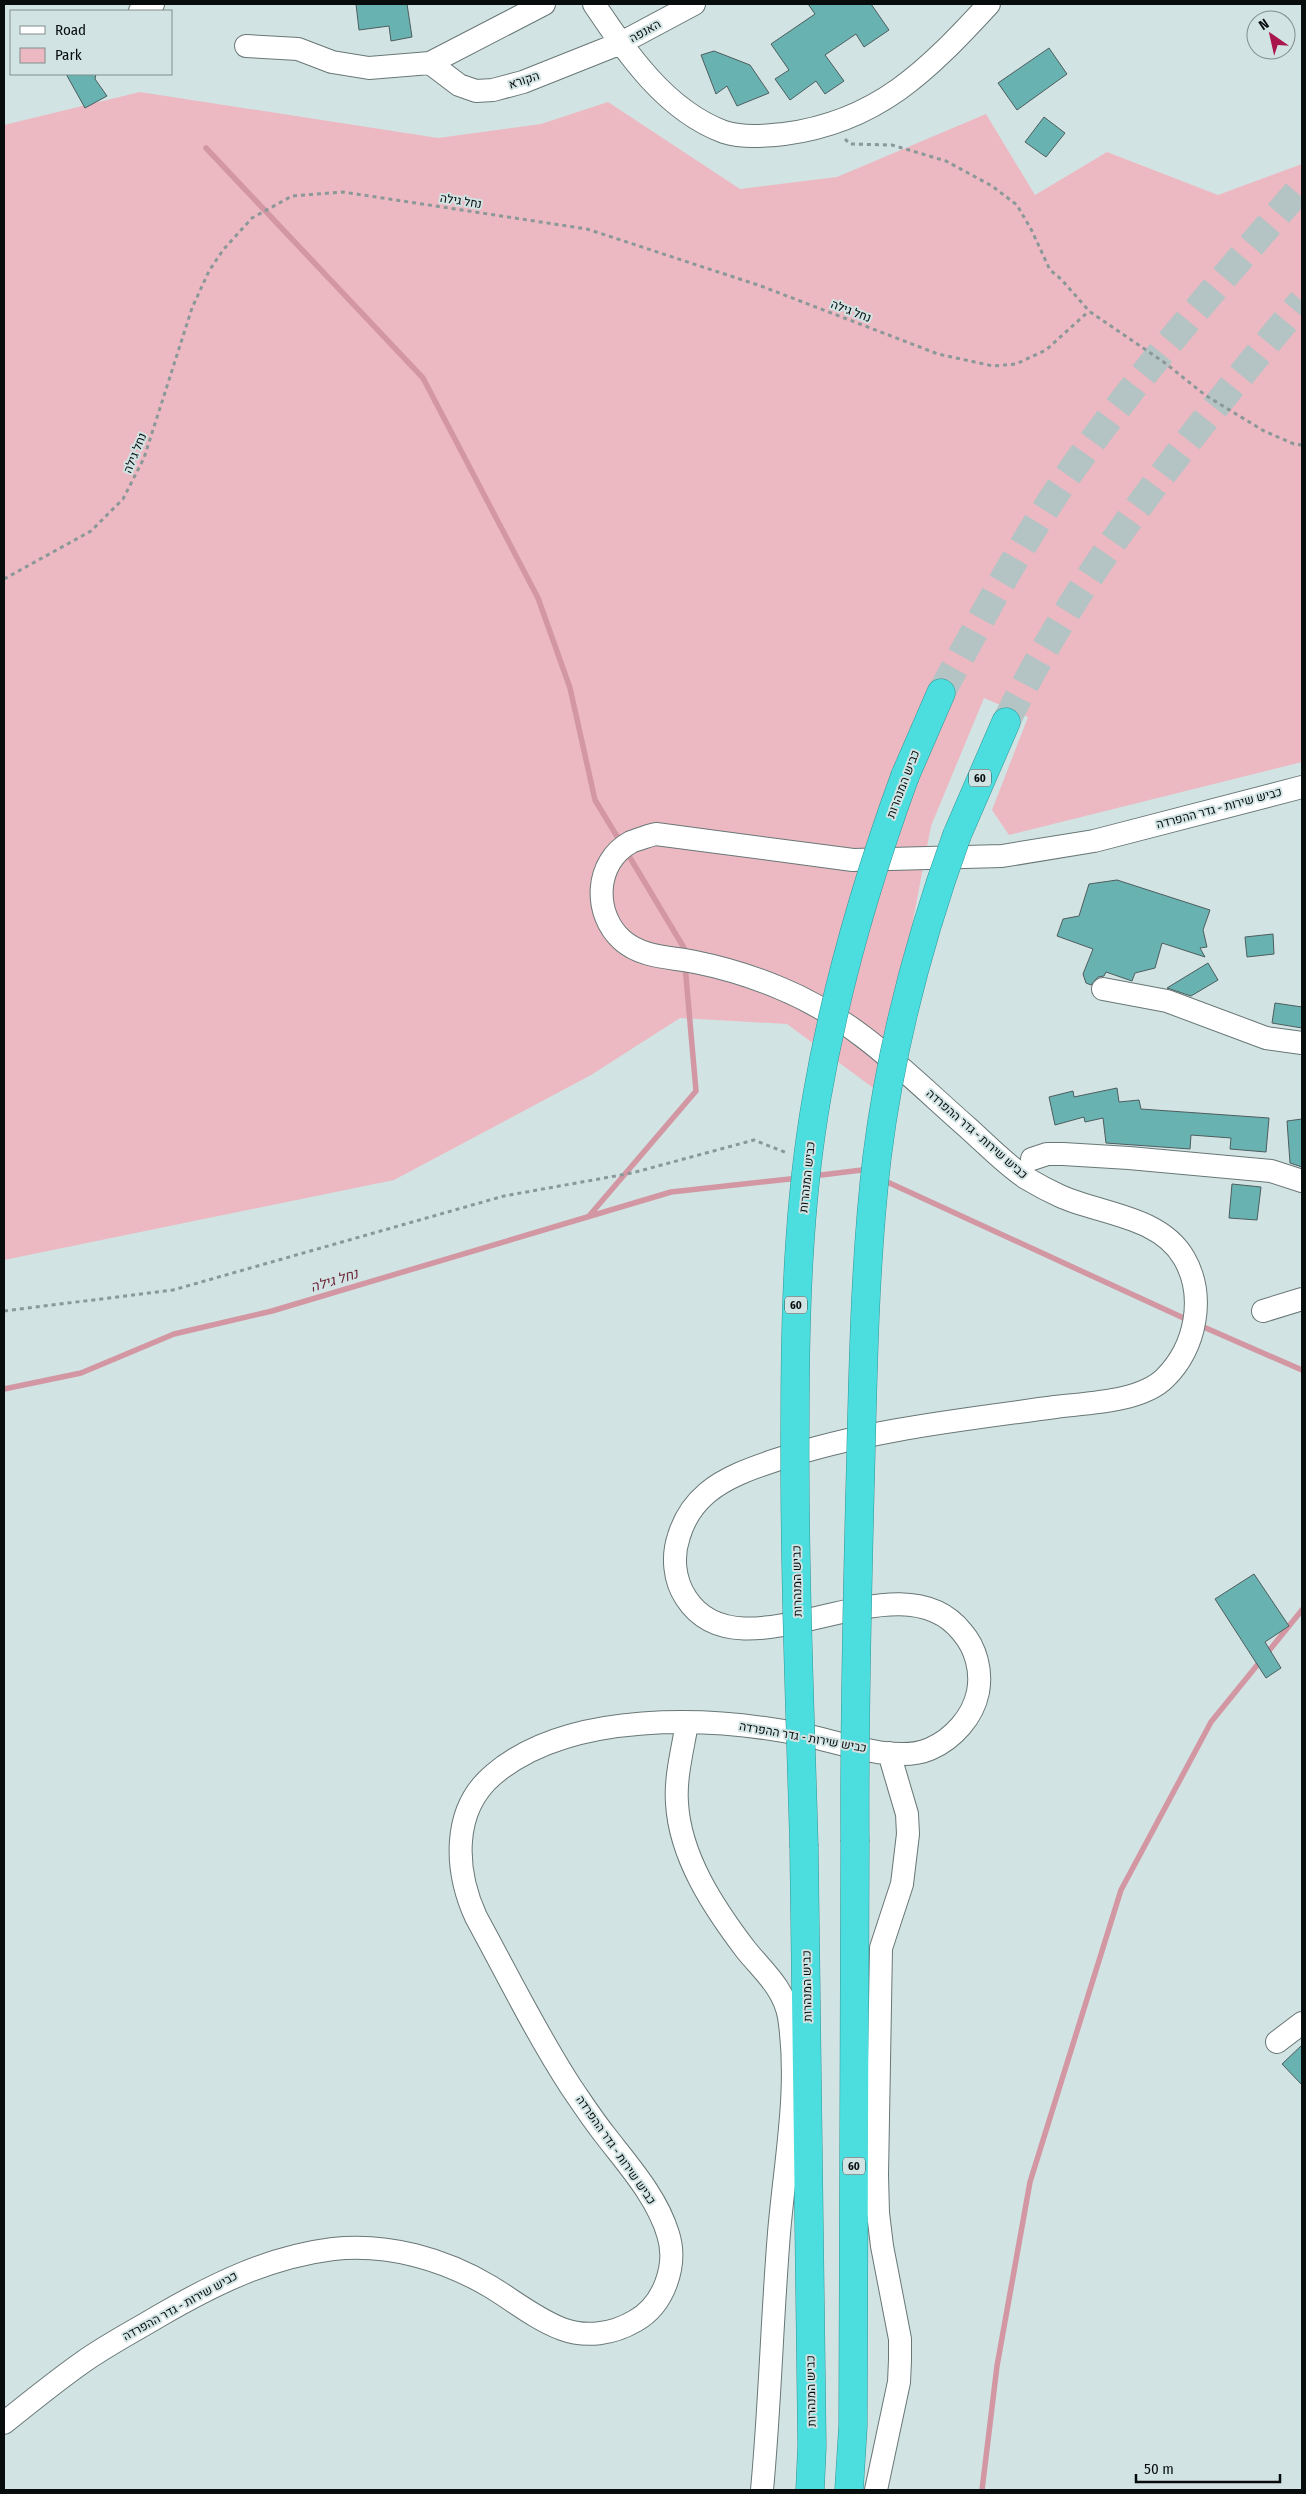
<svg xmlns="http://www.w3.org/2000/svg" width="1306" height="2494" font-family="'Fira Sans Condensed',Heebo,sans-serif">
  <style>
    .green { fill: #ecb9c2 }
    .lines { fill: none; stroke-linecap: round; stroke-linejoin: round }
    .stream { stroke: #d297a2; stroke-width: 5.5 }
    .building { fill: #69b2b2; stroke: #4e5d5d }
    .highway-tunnel { stroke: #b4c3c3; stroke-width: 28; stroke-dasharray: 28 14; stroke-linecap: butt }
    .minor-casing { stroke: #687776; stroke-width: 24 }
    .highway-casing { stroke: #349596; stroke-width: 29 }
    .path { stroke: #8b9898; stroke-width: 3; stroke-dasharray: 4 4; stroke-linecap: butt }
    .minor { stroke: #fff; stroke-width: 22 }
    .highway { stroke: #4cdedf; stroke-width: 28 }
    .highway-bridge-casing { stroke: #349596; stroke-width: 29; stroke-linecap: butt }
    .highway-bridge { stroke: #4cdedf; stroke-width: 28 }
    .labels { text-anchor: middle; stroke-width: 4; stroke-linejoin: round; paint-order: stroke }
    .shield { fill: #d2e3e3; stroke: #444d4d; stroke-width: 1 }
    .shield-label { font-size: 11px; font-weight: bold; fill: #070d0d }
    .street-label { font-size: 12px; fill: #070d0d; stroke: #d2e3e3 }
    .water-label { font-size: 14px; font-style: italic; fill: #6f283a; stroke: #d2e3e3 }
  </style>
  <rect width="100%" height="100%" fill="#d2e3e3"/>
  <!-- green -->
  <path class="green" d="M 140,92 L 438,138 L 541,124 L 608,102 L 740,189 L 837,177 L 986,114 L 1035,195 L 1107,152 L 1218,195 L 1302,164 L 1302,762 L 1009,835 L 992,810 L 1028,717 L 984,698 L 931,826 L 880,1093 L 787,1024 L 680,1018 L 591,1075 L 394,1180 L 4,1260 L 4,125 Z"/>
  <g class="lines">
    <!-- stream -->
    <path class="stream" d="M 206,148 L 423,378 L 538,598 L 570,688 L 595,800 L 621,843
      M 626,851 L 684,948 L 685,956
      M 813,1176 L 862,1170 L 868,1173
      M 883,1180 L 1188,1320
      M 589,1216 L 696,1091 L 685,965
      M 1199,1325 L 1302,1370
      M 4,1389 L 81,1373 L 174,1334 L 272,1311 L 671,1192 L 799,1178
      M 982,2490 L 997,2366 L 1030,2182 L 1121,1890 L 1211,1722 L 1302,1610"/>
  </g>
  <!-- building -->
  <path class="building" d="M 356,4 L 407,4 L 412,37 L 391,41 L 389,26 L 359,30 Z
    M 808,4 L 871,4 L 889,30 L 864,47 L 856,34 L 825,55 L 844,81 L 825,94 L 816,81 L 790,100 L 775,79 L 789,70 L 771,44 L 815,14 Z
    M 1049,48 L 1067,74 L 1017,110 L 998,83 Z
    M 714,51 L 750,65 L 769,93 L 737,106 L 727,86 L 716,94 L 701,55 Z
    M 66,74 L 96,74 L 95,79 L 107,96 L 85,108 Z
    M 1044,117 L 1065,133 L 1046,157 L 1025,142 Z
    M 1117,880 L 1210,910 L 1203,930 L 1207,947 L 1200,948 L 1205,957 L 1162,943 L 1155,968 L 1135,973 L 1132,981 L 1106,972 L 1104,976 L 1098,977 L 1091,985 L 1086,983 L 1083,974 L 1093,949 L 1057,936 L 1063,919 L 1079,916 L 1089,884 Z
    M 1273,934 L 1274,954 L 1247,957 L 1245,937 Z
    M 1208,963 L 1218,980 L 1191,996 L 1167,988 Z
    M 1275,1003 L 1302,1007 L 1302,1028 L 1272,1023 Z
    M 1117,1088 L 1119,1102 L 1139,1100 L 1141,1109 L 1269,1118 L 1266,1152 L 1230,1149 L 1231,1138 L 1191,1135 L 1190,1149 L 1106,1143 L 1103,1118 L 1085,1122 L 1084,1117 L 1055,1125 L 1049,1097 L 1073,1091 L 1074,1097 Z
    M 1302,1119 L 1302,1167 L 1290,1163 L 1287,1121 Z
    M 1232,1184 L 1261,1187 L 1257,1220 L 1229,1218 Z
    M 1254,1574 L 1289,1626 L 1265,1642 L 1281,1668 L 1266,1678 L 1215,1599 Z
    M 1302,2045 L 1302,2085 L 1282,2064 Z"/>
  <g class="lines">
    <!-- highway-tunnel -->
    <path class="highway-tunnel" d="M 941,693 C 983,616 1023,539 1073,468 C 1143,369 1224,278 1302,186
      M 1006,722 C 1082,566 1192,434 1302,301"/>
    <!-- minor casing -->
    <g class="minor-casing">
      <path id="minor" d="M 594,4 C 627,53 665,110 724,132 C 743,138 764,136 784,134 C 878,122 928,70 989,4
        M 140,11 L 153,4
        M 246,46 L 298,49 L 332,62 L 369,68 L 430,63 L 544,4
        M 430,63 L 459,85 L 476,91 L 493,90 L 523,82 L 621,43 L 694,4
        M 1103,989 L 1167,1001 L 1266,1038 L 1302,1043
        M 1032,1159 L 1047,1154 L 1063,1154 L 1129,1158 L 1271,1171 L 1302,1181
        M 1263,1311 L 1302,1299
        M 687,1723 C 683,1748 675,1777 677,1803 C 680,1857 714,1908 746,1950 C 763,1971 784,1988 789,2017 C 800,2089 785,2161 779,2233 C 772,2319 770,2405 762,2490
        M 1277,2042 L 1302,2023
        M 4,2423 C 30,2402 56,2381 83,2362 C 107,2345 134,2331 159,2316 C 214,2284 269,2257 333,2249 C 388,2243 444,2259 491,2287 C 514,2301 536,2319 562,2329 C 586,2338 613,2334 635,2321 C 664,2305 678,2265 668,2234 C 657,2197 628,2165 605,2135 C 593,2120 582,2103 571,2087 C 536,2033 507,1974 476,1917 C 455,1871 451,1811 493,1775 C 569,1710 712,1716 804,1735 C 840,1742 896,1764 930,1749 C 953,1739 973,1717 978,1692 C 982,1671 976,1648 962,1632 C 897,1550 742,1685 686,1598 C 674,1580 672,1556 679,1536 C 684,1519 693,1505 707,1493 C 726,1477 752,1468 776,1460 C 866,1430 961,1420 1055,1407 C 1087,1403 1141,1402 1165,1378 C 1196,1347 1206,1296 1184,1258 C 1160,1216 1100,1214 1060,1196 C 1049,1191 1036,1184 1026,1178 C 1005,1164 986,1144 967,1127 C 909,1076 855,1019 782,989 C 754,977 725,968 695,962 C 671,957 642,958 622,940 C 593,914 594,862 631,842 C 633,841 654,834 656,834 L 853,860 L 1002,856 L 1094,841 L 1302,787
        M 876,2490 L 899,2382 L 900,2360 L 900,2339 L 882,2246 L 878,2213 L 877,2175 L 881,1948 L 902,1884 L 908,1834 L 907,1814 L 889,1753"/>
    </g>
    <!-- highway casing -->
    <g class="highway-casing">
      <path id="highway" d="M 905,776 L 941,693
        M 957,835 L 1006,722
        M 804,1847 L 812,2446 L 810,2490
        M 849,2490 L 853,2426 L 855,1842"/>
    </g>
    <!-- path -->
    <path class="path" d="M 845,139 L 850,144 L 892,145 L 946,161 L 992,186 L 1017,205 L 1032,231 L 1050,270 L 1061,279 L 1089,311 L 1165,363 L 1205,395 L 1264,431 L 1294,444 L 1302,445
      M 4,579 L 91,531 L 123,499 L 144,458 L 192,308 L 209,271 L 223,250 L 252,218 L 292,196 L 343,192 L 587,229 L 761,286 L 938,354 L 993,366 L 1016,364 L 1046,350 L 1089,311
      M 4,1311 L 173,1290 L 504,1196 L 632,1173 L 754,1140 L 787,1153"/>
    <!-- minor -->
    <use href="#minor" class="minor"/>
    <!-- highway -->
    <use href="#highway" class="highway"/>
    <!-- highway-bridge casing -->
    <g class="highway-bridge-casing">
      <path id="highway-bridge" d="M 855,1842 C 854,1724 857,1607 860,1489 C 863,1379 864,1267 877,1157 C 891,1046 919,940 957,835
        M 804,1847 C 800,1706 794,1564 795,1422 C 795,1313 798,1204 817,1096 C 836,986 867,880 905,776"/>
    </g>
    <!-- highway-bridge -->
    <use href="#highway-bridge" class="highway-bridge"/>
  </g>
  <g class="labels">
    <!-- shield labels -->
    <g class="shield">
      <rect x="969" y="769.5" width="22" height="17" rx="4"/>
      <rect x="785" y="1296.5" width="22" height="17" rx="4"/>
      <rect x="843" y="2157.5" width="22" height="17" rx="4"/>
    </g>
    <g class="shield-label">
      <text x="980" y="782">60</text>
      <text x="796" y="1309">60</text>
      <text x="854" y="2170">60</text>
    </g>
    <!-- street labels -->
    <g class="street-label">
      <text transform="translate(645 31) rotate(-29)" y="4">האנפה</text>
      <text transform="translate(524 80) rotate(-18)" y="4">הקורא</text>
      <text transform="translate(461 201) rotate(9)" y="4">נחל גילה</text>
      <text transform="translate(851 311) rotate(21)" y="4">נחל גילה</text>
      <text transform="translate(135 453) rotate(-68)" y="4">נחל גילה</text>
      <text transform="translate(903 784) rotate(-69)" y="4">כביש המנהרות</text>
      <text transform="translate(1219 808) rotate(-15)" y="4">כביש שירות - גדר ההפרדה</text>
      <text transform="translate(977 1134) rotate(41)" y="4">כביש שירות - גדר ההפרדה</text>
      <text transform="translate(807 1177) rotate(-84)" y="4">כביש המנהרות</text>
      <text transform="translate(797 1581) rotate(-91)" y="4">כביש המנהרות</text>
      <text transform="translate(803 1737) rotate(10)" y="4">כביש שירות - גדר ההפרדה</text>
      <text transform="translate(807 1986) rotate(-91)" y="4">כביש המנהרות</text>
      <text transform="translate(616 2150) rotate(55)" y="4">כביש שירות - גדר ההפרדה</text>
      <text transform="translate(180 2306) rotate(-29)" y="4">כביש שירות - גדר ההפרדה</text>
      <text transform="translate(811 2391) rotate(-91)" y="4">כביש המנהרות</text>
    </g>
    <!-- water labels -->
    <g class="water-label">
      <text transform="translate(334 1280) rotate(-17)" y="5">נחל גילה</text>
    </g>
  </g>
  <!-- border -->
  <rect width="1306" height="2494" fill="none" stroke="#070d0d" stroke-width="10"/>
  <!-- legend -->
  <rect x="10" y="10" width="162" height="65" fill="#d2e3e3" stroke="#818d8d"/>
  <rect x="20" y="26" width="25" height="8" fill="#ffffff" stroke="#818d8d"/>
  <text x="55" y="35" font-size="15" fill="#070d0d">Road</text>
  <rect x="20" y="48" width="25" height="15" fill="#ecb9c2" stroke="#818d8d"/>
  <text x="55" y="60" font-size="15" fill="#070d0d">Park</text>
  <!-- north arrow -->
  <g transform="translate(1271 35) rotate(326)"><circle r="24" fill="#d2e3e3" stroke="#818d8d"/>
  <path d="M0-4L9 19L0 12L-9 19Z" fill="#a9164c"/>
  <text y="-8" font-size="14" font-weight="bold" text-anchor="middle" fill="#070d0d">N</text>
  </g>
  <!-- scale -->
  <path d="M1136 2474v8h144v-8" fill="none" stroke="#070d0d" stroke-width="2.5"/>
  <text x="1144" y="2474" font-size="15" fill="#070d0d" stroke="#d2e3e3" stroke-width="4" paint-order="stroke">50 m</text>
</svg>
